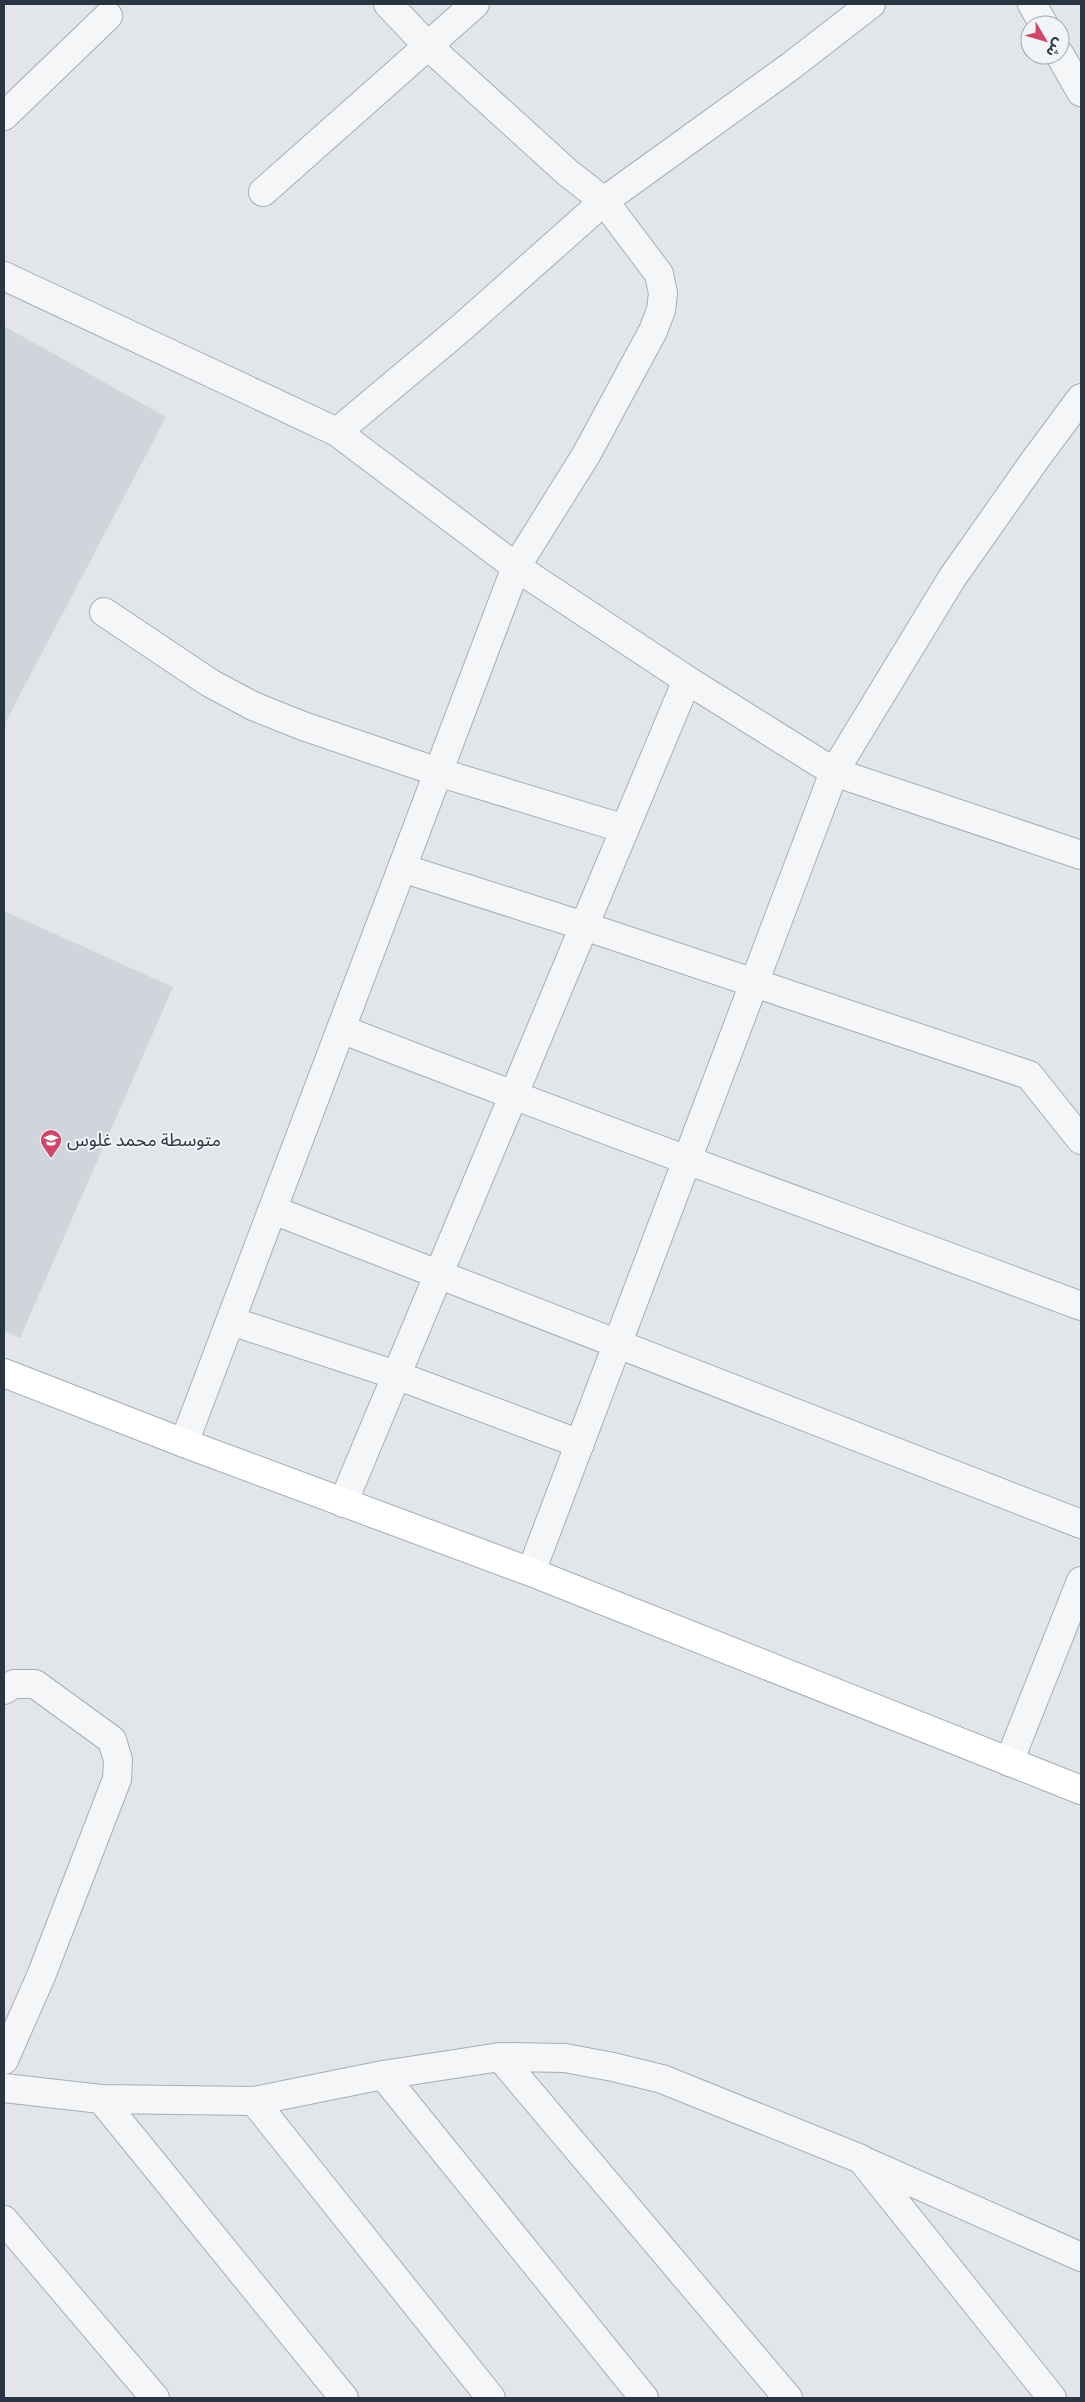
<svg xmlns="http://www.w3.org/2000/svg" width="1085" height="2402" font-family="'Exo 2','Noto Sans Arabic',sans-serif">
  <style>
    .built { fill: #d0d5dc }
    .lines { fill: none; stroke-linecap: round; stroke-linejoin: round }
    .minor-casing { stroke: #a7adb4; stroke-width: 30 }
    .major-casing { stroke: #a1abb6; stroke-width: 30 }
    .minor { stroke: #f4f6f8; stroke-width: 28 }
    .major { stroke: #fff; stroke-width: 28 }
    .labels { text-anchor: middle; stroke-width: 4; stroke-linejoin: round; paint-order: stroke }
    .poi-label { font-size: 18px; fill: #293542; stroke: #f1f5f8; text-anchor: start }
  </style>
  <rect width="100%" height="100%" fill="#e2e6ea"/>
  <!-- built -->
  <path class="built" d="M 4,326 L 166,417 L 4,725 Z
    M 4,911 L 173,987 L 20,1338 L 4,1331 Z"/>
  <g class="lines">
    <!-- minor casing -->
    <g class="minor-casing">
      <path id="minor" d="M 1032,4 L 1044,25
        M 1060,55 L 1081,92
        M 4,116 L 108,16
        M 263,192 L 475,4
        M 4,276 L 337,432 L 516,567 L 687,680 L 834,772 L 1081,855
        M 337,432 L 460,329 L 604,201 L 791,66 L 871,4
        M 104,612 L 210,683 L 253,706 L 303,726 L 438,772 L 625,829
        M 402,868 L 584,926 L 1029,1075 L 1081,1140
        M 341,1029 C 587,1125 835,1214 1081,1306
        M 273,1210 L 1081,1524
        M 231,1321 L 396,1375 L 580,1444
        M 184,1443 L 516,567 L 586,455 L 653,331 L 661,310 L 663,293 L 659,274 L 604,201 L 568,173 L 427,45 L 388,4
        M 343,1503 L 687,680
        M 531,1572 L 834,772 L 952,578 L 1035,460 L 1081,398
        M 4,1690 L 14,1684 L 35,1684 L 112,1740 L 118,1760 L 117,1779 L 41,1976 L 4,2060
        M 1009,1762 L 1081,1581
        M 500,2057 L 788,2398
        M 383,2075 L 644,2398
        M 4,2088 L 101,2099 L 254,2101 L 383,2075 L 500,2057 L 565,2058 L 613,2067 L 662,2079 L 861,2159 L 1052,2398
        M 101,2099 L 344,2398
        M 254,2101 L 491,2398
        M 864,2161 L 1081,2257
        M 4,2220 L 155,2398"/>
    </g>
    <!-- major casing -->
    <g class="major-casing">
      <path id="major" d="M 4,1373 L 184,1443 L 531,1572 L 1081,1790"/>
    </g>
    <!-- minor -->
    <use href="#minor" class="minor"/>
    <!-- major -->
    <use href="#major" class="major"/>
  </g>
  <!-- icons -->
  <defs>
    <g id="school-pin" transform="scale(1.125)"><path d="M0 17L-7.5 6A9.5 9.5 0 1 1 7.5 6Z" fill="#d04669" stroke="#f1f5f8"/><path d="M0-5L7-2L0 1L-7-2ZM-4 1L0 2.5L4 1V4Q0 6-4 4Z" fill="#fff"/></g>
  </defs>
  <g fill-rule="evenodd">
    <use href="#school-pin" x="51" y="1140"/>
  </g>
  <g class="labels">
    <!-- poi labels -->
    <g class="poi-label">
      <text x="67" y="1146">متوسطة محمد غلوس</text>
    </g>
  </g>
  <!-- border -->
  <rect width="1085" height="2402" fill="none" stroke="#293542" stroke-width="10"/>
  <!-- north arrow -->
  <g transform="translate(1045 40) rotate(128)"><circle r="24" fill="#f1f5f8" stroke="#a1a8af"/>
  <path d="M0-4L9 19L0 12L-9 19Z" fill="#d04669"/>
  <text y="-8" font-size="14" font-weight="bold" text-anchor="middle" fill="#293542">ش</text>
  </g>
</svg>
